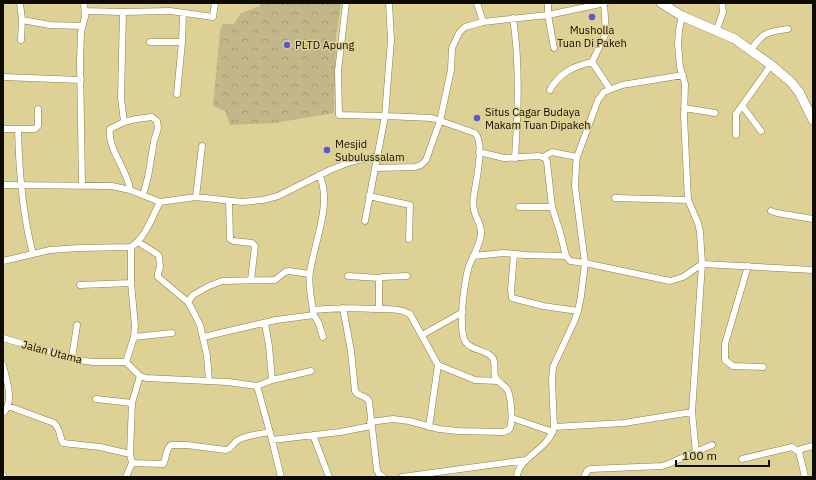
<svg xmlns="http://www.w3.org/2000/svg" width="816" height="480" font-family="'IBM Plex Sans',sans-serif">
  <style>
    .park { fill: url(#park-crowns) }
    .lines { fill: none; stroke-linecap: round; stroke-linejoin: round }
    .street-casing { stroke: #8c7f45; stroke-width: 7 }
    .secondary-casing { stroke: #8c7f45; stroke-width: 10 }
    .street { stroke: #fff; stroke-width: 6 }
    .secondary { stroke: #fff; stroke-width: 9 }
    .poi-dot { fill: #575ad1; stroke: #ded195; stroke-width: 1.5 }
    .labels { text-anchor: middle; stroke-width: 3; stroke-linejoin: round; paint-order: stroke }
    .poi-label { font-size: 11px; fill: #100b00; stroke: #ded195; text-anchor: start }
    .street-label { font-size: 11px; fill: #100b00; stroke: #ded195 }
  </style>
  <defs>
    <pattern id="park-crowns" width="20" height="18" patternUnits="userSpaceOnUse"><rect width="20" height="18" fill="#c1b788"/><path d="M2 6a3 3 0 1 1 6 0M12 15a3 3 0 1 1 6 0" fill="none" stroke="#a59c74"/></pattern>
  </defs>
  <rect width="100%" height="100%" fill="#ded195"/>
  <!-- park -->
  <path class="park" d="M 260,3 L 341,3 L 336,37 L 334,113 L 275,123 L 230,125 L 225,111 L 213,106 L 220,32 L 222,24 L 234,24 L 241,13 L 260,6 Z"/>
  <g class="lines">
    <!-- street casing -->
    <g class="street-casing">
      <path id="street" d="M 20,3 L 22,20 L 21,40
        M 346,3 L 338,71 L 339,115 L 385,116 L 365,221
        M 477,3 L 483,22
        M 548,3 L 548,15 L 554,48
        M 604,3 L 606,33 L 592,62 L 610,89
        M 85,11 L 123,12 L 170,11 L 213,17 L 215,3
        M 123,12 L 121,98 L 124,122
        M 682,16 L 679,30 L 678,44 L 680,67 L 685,84 L 684,117 L 688,200 L 698,223 L 700,232 L 702,264 L 692,412 L 696,453
        M 513,18 C 520,64 518,112 515,158
        M 22,20 L 50,25 L 82,26
        M 716,32 L 723,12 L 722,3
        M 150,42 L 182,42
        M 751,50 C 763,32 767,32 788,29
        M 3,77 L 81,80
        M 550,90 C 559,73 574,66 592,62
        M 177,94 L 182,42 L 183,13
        M 743,107 L 761,131
        M 684,108 L 715,113
        M 3,129 L 35,129 L 38,126 L 38,109
        M 18,129 C 19,172 22,213 33,254
        M 736,135 L 736,114 L 771,65
        M 479,152 L 504,158 L 539,156 L 545,158 L 547,162 L 552,207 L 560,232 L 566,256 L 570,261 L 585,263 L 670,281 L 683,277 L 702,264 L 813,270
        M 543,157 L 552,152 L 577,157
        M 376,168 L 415,167 L 421,165 L 426,160 L 440,121 L 451,70 L 452,48 L 459,33 L 465,27 L 483,22 L 548,15 L 605,3
        M 319,175 C 333,201 314,244 310,272 C 308,284 311,298 313,310 C 334,308 355,308 376,309 C 387,309 399,308 410,314 L 438,365 L 429,427
        M 3,185 L 112,186 L 130,190 L 160,202 L 196,197 L 242,202 L 263,200 L 278,196 L 330,170 L 350,162 L 378,156
        M 82,186 L 80,62 L 81,32 L 85,17 L 84,3
        M 130,190 C 128,170 107,149 110,129 L 124,122 L 136,119 L 152,117 L 157,121 L 158,128 L 154,141 L 148,177 L 143,195
        M 369,196 L 410,205 L 409,239
        M 196,197 L 202,146
        M 615,198 L 688,200
        M 229,201 L 230,239 L 234,241 L 252,243 L 255,246 L 251,280
        M 519,207 L 552,207
        M 771,211 L 777,213 L 813,219
        M 138,242 L 157,254 L 159,256 L 160,267 L 158,273 L 158,277 L 188,302 L 195,315 L 200,325 L 207,356 L 209,381
        M 514,254 L 511,290 L 512,298 L 543,306 L 578,311
        M 473,256 L 504,253 L 525,255 L 566,256
        M 3,261 L 50,250 L 79,248 L 131,247 C 146,237 152,217 160,202
        M 748,266 L 725,344 L 725,360 L 733,366 L 763,367
        M 348,276 L 380,278
        M 80,285 L 131,283
        M 188,302 L 193,295 L 209,286 L 222,281 L 275,280 L 285,272 L 289,271 L 309,274
        M 343,308 L 351,351 L 355,391 C 358,397 366,395 369,401 L 377,470 L 379,474 L 383,477
        M 379,309 L 379,279 L 382,277 L 407,276
        M 314,315 L 319,324 L 323,337
        M 265,324 L 269,346 L 272,380
        M 422,335 L 463,312
        M 134,337 L 172,333
        M 203,337 L 276,320 L 314,315 L 313,310
        M 3,338 L 78,360 L 93,362 L 126,362
        M 72,358 L 77,325
        M 126,362 L 140,376 L 146,378 L 228,382 L 257,386 L 272,380 L 311,371
        M 126,362 L 134,337 L 135,326 L 131,283 L 131,247
        M 3,365 C 6,379 15,402 3,413
        M 438,365 L 475,380 L 498,381
        M 257,386 L 272,440 L 340,432 L 371,426
        M 96,399 L 132,403
        M 8,406 L 54,423 C 61,429 59,437 63,443 L 100,447 L 130,454
        M 512,418 L 553,432
        M 370,422 L 393,419 L 409,421 L 439,429 L 458,431 L 503,432 C 506,431 508,431 510,428 C 513,421 511,395 507,389 C 503,384 497,382 495,376 C 493,370 497,361 491,356 C 484,349 471,351 465,341 C 463,337 462,328 462,323 C 461,310 465,279 469,266 C 473,256 479,247 481,235 C 482,223 476,220 474,210 C 473,205 473,200 474,195 C 476,181 485,143 475,133 L 432,118 L 385,116 L 391,40 L 389,3
        M 554,427 L 624,423 L 692,412
        M 313,435 L 329,477
        M 272,440 L 281,477
        M 742,459 L 792,447 L 799,452
        M 132,463 L 163,464 C 167,458 165,449 171,445 L 187,445 L 226,450 C 232,448 233,443 238,440 C 247,435 260,434 270,432
        M 3,475 L 4,477
        M 126,477 L 132,463 L 130,454 L 132,403 L 140,376
        M 402,477 L 526,460
        M 517,477 C 518,457 549,450 554,427 L 552,380 L 553,367 L 574,322 L 578,311 L 581,296 L 585,263 L 575,186 L 576,165 L 577,157 L 598,100 L 604,92 L 622,85 L 683,75
        M 584,477 L 587,471 L 590,469 L 662,466 L 668,464 L 712,445
        M 805,477 L 799,452 L 801,449 L 813,446"/>
    </g>
    <!-- secondary casing -->
    <g class="secondary-casing">
      <path id="secondary" d="M 661,3 L 682,16 L 735,39 L 771,65 L 791,82 L 799,92 L 813,120"/>
    </g>
    <!-- street -->
    <use href="#street" class="street"/>
    <!-- secondary -->
    <use href="#secondary" class="secondary"/>
  </g>
  <!-- markers -->
  <g class="poi-dot">
    <circle cx="592" cy="17" r="4"/>
    <circle cx="287" cy="45" r="4"/>
    <circle cx="477" cy="118" r="4"/>
    <circle cx="327" cy="150" r="4"/>
  </g>
  <g class="labels">
    <!-- poi labels -->
    <g class="poi-label">
      <text x="592" y="34" text-anchor="middle">Musholla<tspan x="592" dy="13">Tuan Di Pakeh</tspan></text>
      <text x="295" y="49">PLTD Apung</text>
      <text x="485" y="116">Situs Cagar Budaya<tspan x="485" dy="13">Makam Tuan Dipakeh</tspan></text>
      <text x="335" y="148">Mesjid<tspan x="335" dy="13">Subulussalam</tspan></text>
    </g>
    <!-- street labels -->
    <g class="street-label">
      <text transform="translate(52 352) rotate(15)" y="4">Jalan Utama</text>
    </g>
  </g>
  <!-- border -->
  <rect width="816" height="480" fill="none" stroke="#100b00" stroke-width="8"/>
  <!-- scale -->
  <path d="M676 460v6h93v-6" fill="none" stroke="#100b00" stroke-width="2"/>
  <text x="682" y="460" font-size="12" fill="#100b00" stroke="#ded195" stroke-width="3" paint-order="stroke">100 m</text>
</svg>
